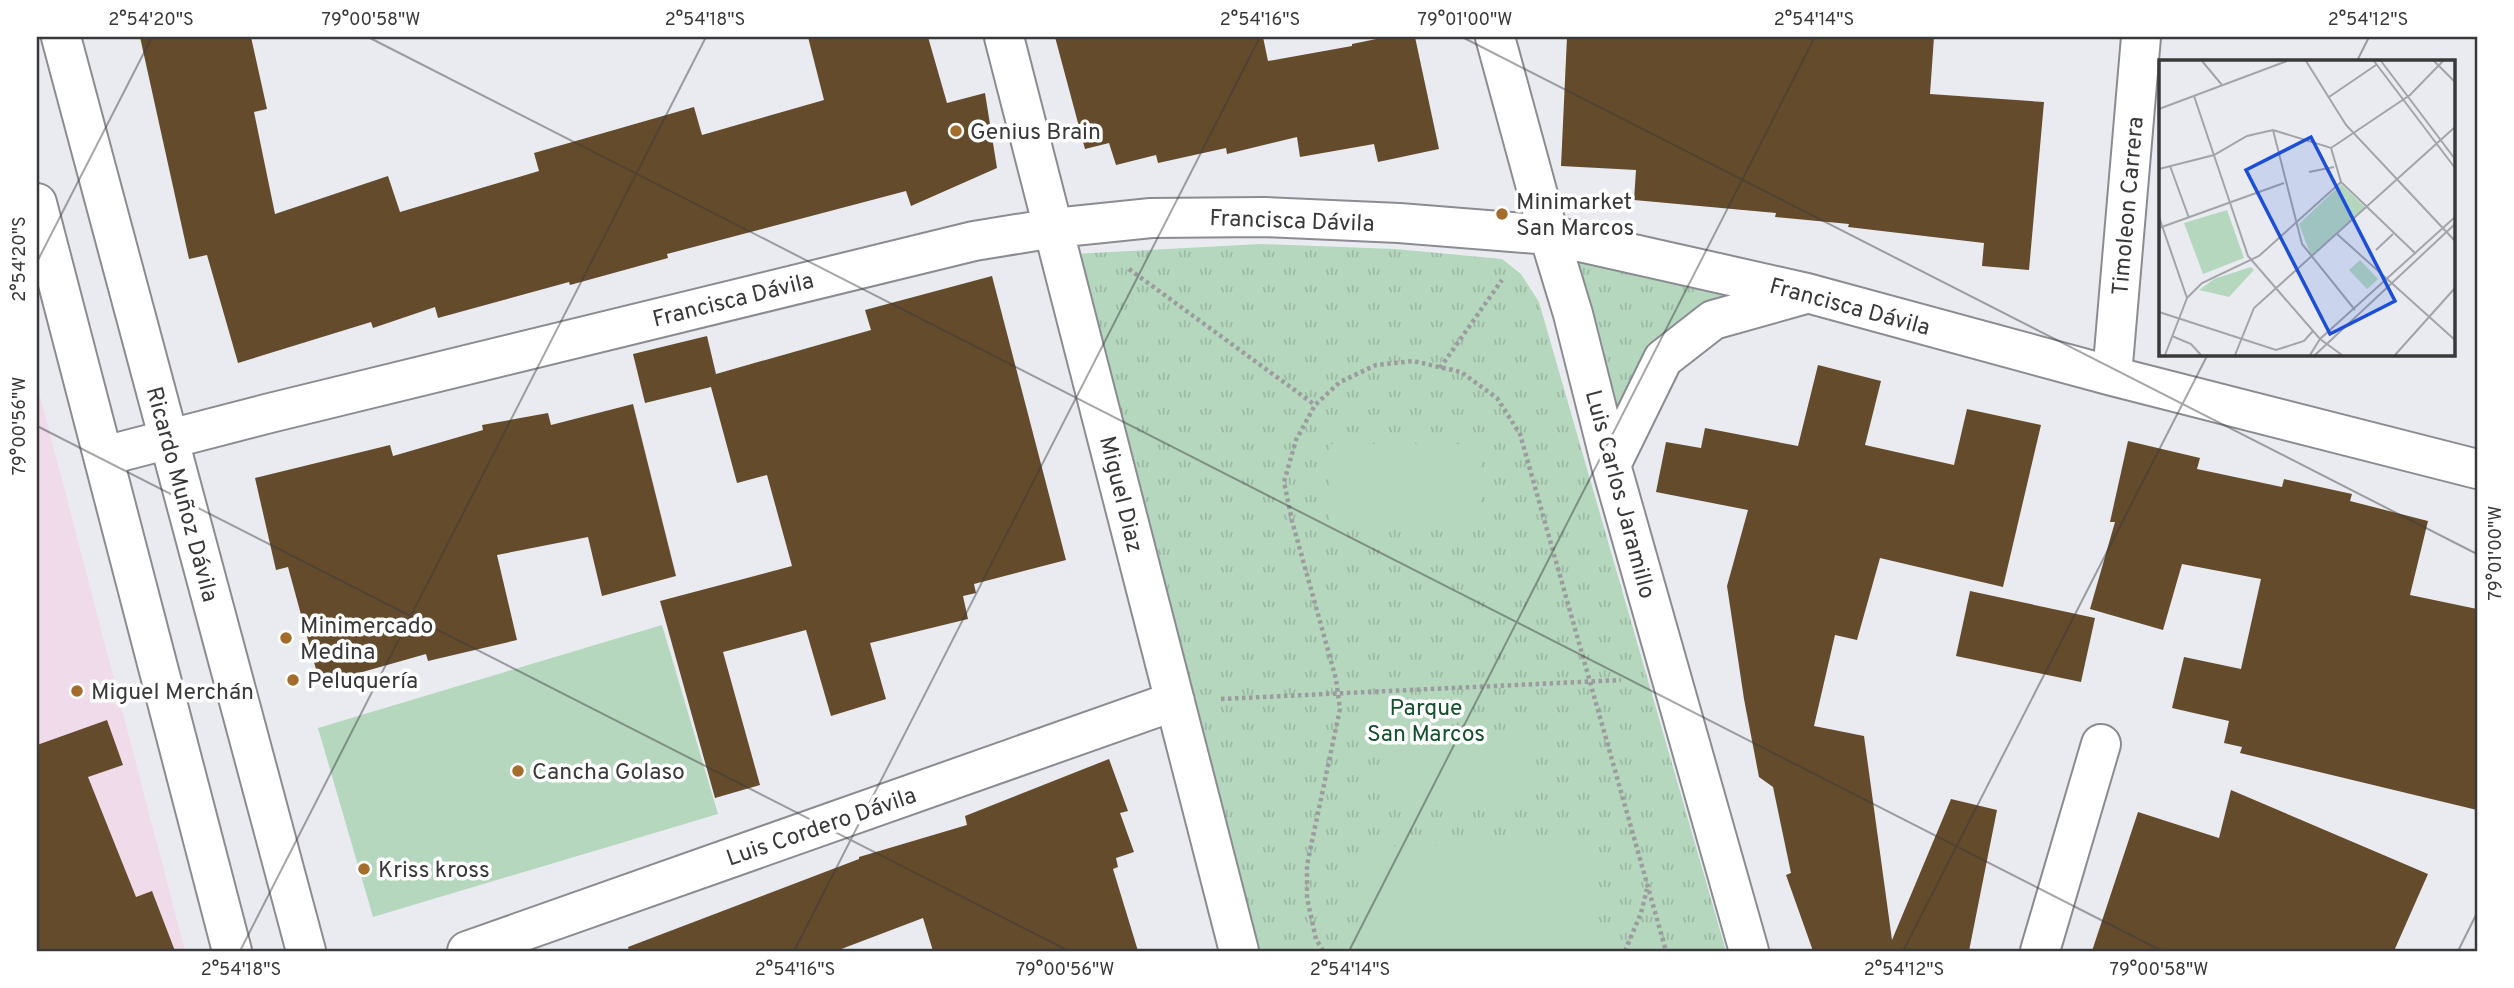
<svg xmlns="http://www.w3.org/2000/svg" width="2514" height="988" font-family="Overpass,sans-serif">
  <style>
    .education { fill: #efdbea }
    .grass { fill: url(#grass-tufts) }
    .garden { fill: #b5d7be }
    .building { fill: #644b2c }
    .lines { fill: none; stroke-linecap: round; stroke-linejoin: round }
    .minor-casing { stroke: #8b8c91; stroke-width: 42 }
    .secondary-casing { stroke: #8b8c91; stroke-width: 42 }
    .path { stroke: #9c9ca0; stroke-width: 4.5; stroke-dasharray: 3.5 3.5; stroke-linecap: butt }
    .minor { stroke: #fff; stroke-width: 38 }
    .secondary { stroke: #fff; stroke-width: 38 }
    .ticks { fill: none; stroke: #39393b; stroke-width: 2; stroke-opacity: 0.45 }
    .poi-dot { fill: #a56d2b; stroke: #fff; stroke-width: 2.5 }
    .labels { text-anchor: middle; stroke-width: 7; stroke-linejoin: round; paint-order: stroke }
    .poi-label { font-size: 23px; fill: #39393b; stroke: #fff; text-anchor: start }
    .street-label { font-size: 23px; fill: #39393b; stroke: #fff }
    .park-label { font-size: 23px; fill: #13502c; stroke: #fff }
    .inset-road { fill: none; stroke: #a3a4a8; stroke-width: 2 }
    .view { fill: #1d4ed8; fill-opacity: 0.15; stroke: #1d4ed8; stroke-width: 3.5 }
    .inset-edge { fill: none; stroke: #39393b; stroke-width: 3.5 }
    .neatline { fill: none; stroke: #39393b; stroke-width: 2.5 }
    .ticks-label { font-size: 18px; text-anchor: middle; fill: #39393b }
  </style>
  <defs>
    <pattern id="grass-tufts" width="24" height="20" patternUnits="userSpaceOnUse" patternTransform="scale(1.75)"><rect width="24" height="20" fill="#b5d7be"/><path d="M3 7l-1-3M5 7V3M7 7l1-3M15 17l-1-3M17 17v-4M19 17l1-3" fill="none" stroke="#9cb9a4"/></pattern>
  </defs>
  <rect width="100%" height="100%" fill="#eaebf1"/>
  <!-- education -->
  <path class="education" d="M 37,385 L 49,430 L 185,951 L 37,951 Z"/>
  <!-- grass -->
  <path class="grass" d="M 1260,244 L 1395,249 L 1502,259 L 1521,274 L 1539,302 L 1726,951 L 1254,951 L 1074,254 Z
    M 1571,256 L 1747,292 L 1615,427 Z"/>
  <!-- garden -->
  <path class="garden" d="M 1331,444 L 1480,444 L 1480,521 L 1330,521 Z
    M 662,625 L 718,814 L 373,917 L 318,728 Z
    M 1384,730 L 1533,730 L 1533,807 L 1383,807 Z
    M 1589,843 L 1591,951 L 1363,951 L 1361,847 Z"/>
  <!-- building -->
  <path class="building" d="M 140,37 L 251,37 L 267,109 L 254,112 L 275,214 L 388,176 L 400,212 L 539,171 L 534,153 L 694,107 L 702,135 L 824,100 L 808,37 L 928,37 L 947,103 L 985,93 L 997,168 L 911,206 L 906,191 L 667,254 L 668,258 L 570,285 L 569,282 L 438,318 L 435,307 L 373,328 L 371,322 L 238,363 L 207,255 L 189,259 Z
    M 1055,37 L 1263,37 L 1268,61 L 1352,46 L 1352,44 L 1386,37 L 1415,37 L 1439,149 L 1378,162 L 1374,144 L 1300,157 L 1297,137 L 1227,154 L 1226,148 L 1158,163 L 1156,155 L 1116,165 L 1109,143 L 1085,149 Z
    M 1567,37 L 1934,37 L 1930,94 L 2044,102 L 2029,270 L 1982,266 L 1984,243 L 1848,227 L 1849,224 L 1775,217 L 1776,213 L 1634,200 L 1636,170 L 1561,166 Z
    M 992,276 L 1066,560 L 974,584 L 976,593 L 963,596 L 968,619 L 870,643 L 886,699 L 831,716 L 806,630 L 723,652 L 760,785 L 715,798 L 660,601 L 792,566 L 767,475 L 737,483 L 711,387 L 645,403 L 633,354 L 707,336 L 716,374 L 871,330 L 865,310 Z
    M 1818,365 L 1881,381 L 1865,445 L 1954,465 L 1967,409 L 2041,425 L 2003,587 L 1880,558 L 1857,640 L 1835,635 L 1814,726 L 1864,736 L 1892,940 L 1951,799 L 1997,810 L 1969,951 L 1813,951 L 1786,875 L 1791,873 L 1773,787 L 1759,777 L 1744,699 L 1727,586 L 1748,510 L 1656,492 L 1666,442 L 1701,448 L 1705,428 L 1798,446 Z
    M 633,404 L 676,576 L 602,596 L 588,537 L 497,555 L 517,640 L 428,661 L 426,654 L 320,684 L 288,567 L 276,570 L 255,478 L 390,445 L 393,456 L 483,430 L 482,425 L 548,413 L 551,425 Z
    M 2128,441 L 2200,458 L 2197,469 L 2282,487 L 2284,479 L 2352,494 L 2350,501 L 2428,521 L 2410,595 L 2477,609 L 2477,810 L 2240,753 L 2242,747 L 2224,743 L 2229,721 L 2172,708 L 2184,657 L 2241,669 L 2261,579 L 2182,564 L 2163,630 L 2090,609 L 2115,522 L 2110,522 Z
    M 1970,591 L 2095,618 L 2081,682 L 1956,656 Z
    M 107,720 L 123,765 L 88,777 L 136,897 L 152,891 L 175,951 L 37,951 L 37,745 Z
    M 1109,759 L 1128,811 L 1120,813 L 1134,852 L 1116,858 L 1118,867 L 1113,869 L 1138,951 L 933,951 L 923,918 L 836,951 L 629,951 L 628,947 L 859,859 L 859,857 L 967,825 L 965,816 Z
    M 2231,790 L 2428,874 L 2394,951 L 2092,951 L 2138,812 L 2219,838 Z"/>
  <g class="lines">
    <!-- minor casing -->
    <g class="minor-casing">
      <path id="minor" d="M 1004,37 L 1239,951
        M 1495,37 L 1549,235 L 1573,314 L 1611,465 L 1749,951
        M 2112,376 L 2141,37
        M 104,456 L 270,413 L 974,241 L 1054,228 L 1151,218 L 1264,217 L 1399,223 L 1549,235 L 1807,293 L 2112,376 L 2477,469
        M 1611,465 L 1663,359 L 1713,320 L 1802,295
        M 467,951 L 1175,701
        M 2040,951 L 2101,744"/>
    </g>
    <!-- secondary casing -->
    <g class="secondary-casing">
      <path id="secondary" d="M 61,37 L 306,951
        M 37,203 L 232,951"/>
    </g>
    <!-- path -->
    <path class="path" d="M 1129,269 L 1315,405
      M 1440,368 L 1502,280
      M 1221,699 L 1621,680
      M 1323,951 L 1316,939 L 1307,898 L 1307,865 L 1340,709 L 1336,679 L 1292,521 L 1284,482 L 1296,440 L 1315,405 L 1340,382 L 1376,365 L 1413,361 L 1461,372 L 1497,398 L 1520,434 L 1666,951
      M 1625,951 L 1641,913 L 1647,889"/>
    <!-- minor -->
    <use href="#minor" class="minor"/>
    <!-- secondary -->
    <use href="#secondary" class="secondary"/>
  </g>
  <!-- ticks -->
  <path class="ticks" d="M 368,37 L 2162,951M 1462,37 L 2477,554M 2357,61 L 2369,37M 37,262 L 152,37M 37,426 L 1069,951M 240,951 L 706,37M 794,951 L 1260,37M 1349,951 L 1815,37M 1903,951 L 2208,354M 2458,951 L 2477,913"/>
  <!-- markers -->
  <g class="poi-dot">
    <circle cx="956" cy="131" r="7"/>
    <circle cx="1502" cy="214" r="7"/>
    <circle cx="286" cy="638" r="7"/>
    <circle cx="293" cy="680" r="7"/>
    <circle cx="77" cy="691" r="7"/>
    <circle cx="518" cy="771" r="7"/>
    <circle cx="364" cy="869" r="7"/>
  </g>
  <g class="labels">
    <!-- poi labels -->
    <g class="poi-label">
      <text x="970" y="139">Genius Brain</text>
      <text x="1516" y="209">Minimarket<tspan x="1516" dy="26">San Marcos</tspan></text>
      <text x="300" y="633">Minimercado<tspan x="300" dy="26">Medina</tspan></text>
      <text x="307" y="688">Peluquería</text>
      <text x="91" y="699">Miguel Merchán</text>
      <text x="532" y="779">Cancha Golaso</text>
      <text x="378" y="877">Kriss kross</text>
    </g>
    <!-- street labels -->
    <g class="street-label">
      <text transform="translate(2127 206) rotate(-85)" y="8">Timoleon Carrera</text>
      <text transform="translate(1292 220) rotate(2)" y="8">Francisca Dávila</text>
      <text transform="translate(733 299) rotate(-14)" y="8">Francisca Dávila</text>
      <text transform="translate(1850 306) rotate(15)" y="8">Francisca Dávila</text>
      <text transform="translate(183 494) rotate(75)" y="8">Ricardo Muñoz Dávila</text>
      <text transform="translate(1122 494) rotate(76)" y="8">Miguel Diaz</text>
      <text transform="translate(1621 494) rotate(75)" y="8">Luis Carlos Jaramillo</text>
      <text transform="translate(821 826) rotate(-19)" y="8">Luis Cordero Dávila</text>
    </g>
    <!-- park labels -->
    <g class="park-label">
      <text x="1426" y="715">Parque<tspan x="1426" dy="26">San Marcos</tspan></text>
    </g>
  </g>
  <!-- overview -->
  <g transform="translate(2159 60)">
    <rect width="296" height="296" fill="#eaebf1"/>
    <path d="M 182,124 L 207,148 L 152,196 L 140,164 ZM 68,150 L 85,198 L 44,214 L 25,163 ZM 92,207 L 95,210 L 70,237 L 40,230 L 55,219 Z" fill="#b5d7be"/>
    <path d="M 201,200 L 219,219 L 208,229 L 190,210 Z" fill="#b5d7be"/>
    <path class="inset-road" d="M 43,1 L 63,25M 147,1 L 187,65 L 296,181M 215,1 L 296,108M 222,1 L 296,99M 275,1 L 296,22M 35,36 L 89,196 L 161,279 L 183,295M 170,37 L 217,5M 0,49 L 128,1M 114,70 L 143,184 L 196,250M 172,88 L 182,122 L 257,194M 11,106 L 30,158M 0,109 L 55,95 L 88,76 L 114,70 L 172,88 L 251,35 L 284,1M 150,112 L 175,107M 0,157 L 28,238 L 6,295M 0,168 L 125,123M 178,174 L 296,280M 217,190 L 234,174M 28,238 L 43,223 L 100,196 L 182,122M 0,252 L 117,290 L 145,281 L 154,271M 13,276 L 32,284 L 42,295M 76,295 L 95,248 L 296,67M 151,295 L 161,279 L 296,157M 156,295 L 296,164M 236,295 L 296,228"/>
    <path class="view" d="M 152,77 L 236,241 L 171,274 L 87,110 Z"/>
    <rect width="296" height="296" class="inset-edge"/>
  </g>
  <!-- border -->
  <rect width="2514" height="988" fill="none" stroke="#ffffff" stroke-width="77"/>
  <rect x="38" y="38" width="2438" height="912" class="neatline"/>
  <g class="ticks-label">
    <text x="151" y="25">2°54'20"S</text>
    <text x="371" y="25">79°00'58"W</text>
    <text x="705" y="25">2°54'18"S</text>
    <text x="1260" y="25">2°54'16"S</text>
    <text x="1465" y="25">79°01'00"W</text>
    <text x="1814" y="25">2°54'14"S</text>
    <text x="2368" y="25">2°54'12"S</text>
    <text transform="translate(19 259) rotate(-90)" y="6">2°54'20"S</text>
    <text transform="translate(19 426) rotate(-90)" y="6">79°00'56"W</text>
    <text transform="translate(2495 553) rotate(-90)" y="6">79°01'00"W</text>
    <text x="241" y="975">2°54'18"S</text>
    <text x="795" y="975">2°54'16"S</text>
    <text x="1065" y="975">79°00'56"W</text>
    <text x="1350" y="975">2°54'14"S</text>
    <text x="1904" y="975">2°54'12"S</text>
    <text x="2159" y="975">79°00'58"W</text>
  </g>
</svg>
